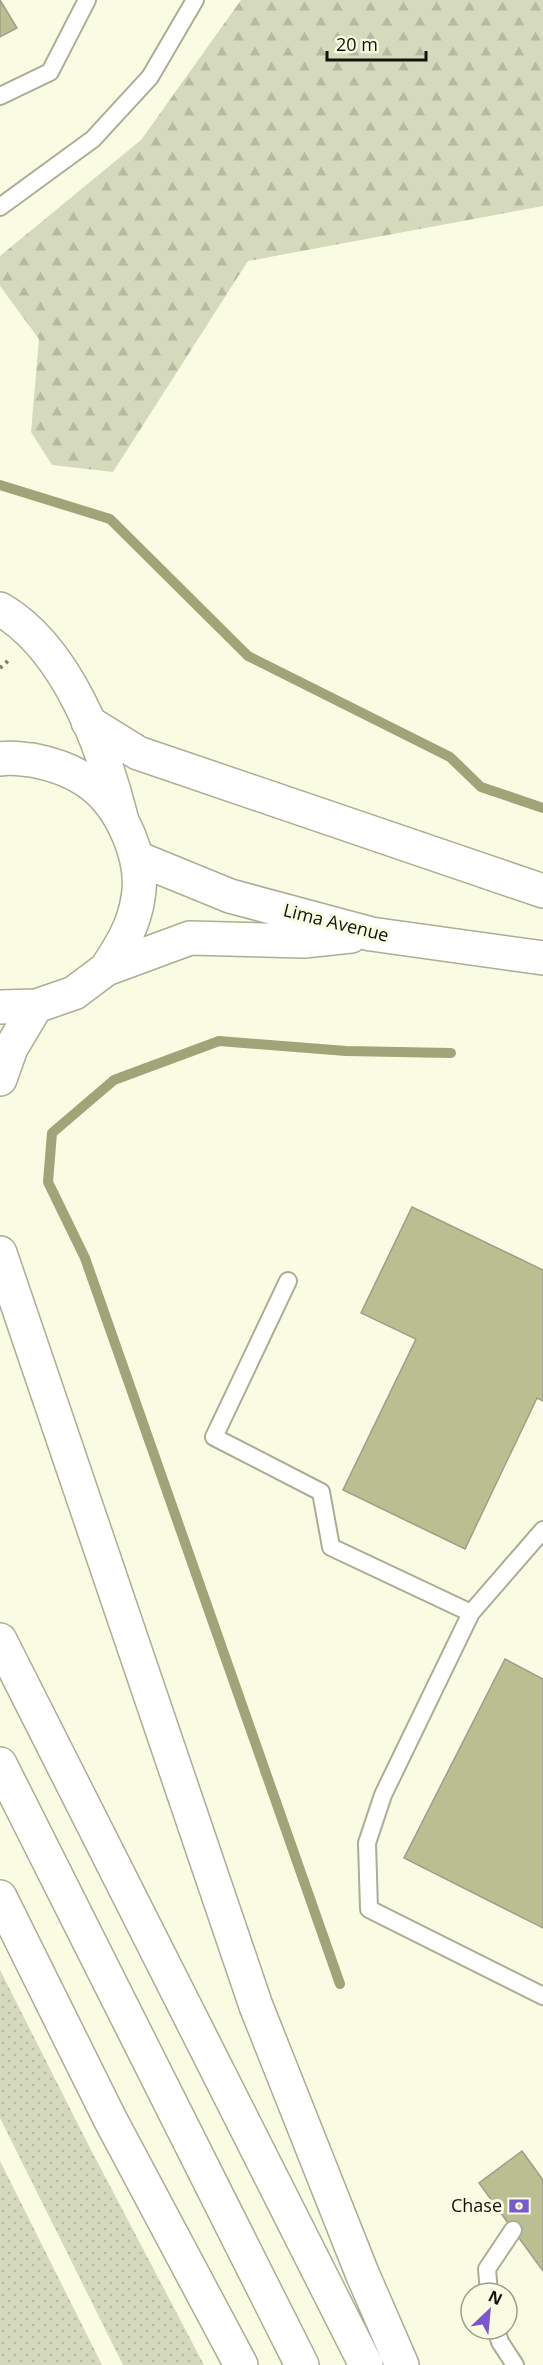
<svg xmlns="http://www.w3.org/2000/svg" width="543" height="2365" font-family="'Open Sans',sans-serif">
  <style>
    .grass { fill: url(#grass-dots) }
    .forest { fill: url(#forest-firs) }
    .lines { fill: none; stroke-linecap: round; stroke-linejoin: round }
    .stream { stroke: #a0a478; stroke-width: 10 }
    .building { fill: #babf91; stroke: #9d9f88; stroke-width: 1.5 }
    .lane-casing { stroke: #abad95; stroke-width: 20 }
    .secondary-casing { stroke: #abad95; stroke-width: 36 }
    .highway-casing { stroke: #abad95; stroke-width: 36 }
    .path { stroke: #7f8171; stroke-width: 4; stroke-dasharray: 3 4.5; stroke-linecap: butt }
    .lane { stroke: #fff; stroke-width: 16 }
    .secondary { stroke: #fff; stroke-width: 33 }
    .highway { stroke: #fff; stroke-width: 33 }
    .labels { text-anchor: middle; stroke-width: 6; stroke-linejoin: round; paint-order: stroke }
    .street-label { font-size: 18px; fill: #12130b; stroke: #f9fce3 }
    .poi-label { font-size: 18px; fill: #12130b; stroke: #f9fce3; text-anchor: end }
  </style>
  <defs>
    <pattern id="grass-dots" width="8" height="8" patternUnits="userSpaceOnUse" patternTransform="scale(1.5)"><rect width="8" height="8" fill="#d6dabc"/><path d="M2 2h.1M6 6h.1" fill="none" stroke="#b7baa0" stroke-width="1.8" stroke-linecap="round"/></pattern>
    <pattern id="forest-firs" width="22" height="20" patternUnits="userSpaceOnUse" patternTransform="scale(1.5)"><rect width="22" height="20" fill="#d6dabc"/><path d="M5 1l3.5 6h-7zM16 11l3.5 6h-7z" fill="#b7baa0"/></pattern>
  </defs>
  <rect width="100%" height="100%" fill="#f9fce3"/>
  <!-- grass -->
  <path class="grass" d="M 0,1970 L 89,2146 L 204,2365 L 123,2365 L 0,2118 Z
    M 0,2161 L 102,2365 L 0,2365 Z"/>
  <!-- forest -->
  <path class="forest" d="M 241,0 L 543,0 L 543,206 L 248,261 L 113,472 L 52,465 L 31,432 L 39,339 L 0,286 L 0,256 L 141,140 Z"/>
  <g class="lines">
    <!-- stream -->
    <path class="stream" d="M 0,485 L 110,519 L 248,656 L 450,757 L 481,787 L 543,808
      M 340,1984 L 85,1258 L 48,1182 L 52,1133 L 114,1080 L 219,1041 L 346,1051 L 451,1053"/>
  </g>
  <!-- building -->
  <path class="building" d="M 0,0 L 17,28 L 0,37 Z
    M 412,1207 L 543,1270 L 543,1401 L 537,1398 L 465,1549 L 343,1490 L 416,1339 L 361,1313 Z
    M 505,1659 L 543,1679 L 543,1928 L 404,1858 Z
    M 522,2151 L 543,2180 L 543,2271 L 479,2183 Z"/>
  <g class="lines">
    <!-- lane casing -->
    <g class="lane-casing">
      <path id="lane" d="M 0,96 L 50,72 L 87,0
        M 0,207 L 93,139 L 150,77 L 195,0
        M 288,1281 L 214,1437 L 321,1492 L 331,1547 L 471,1613
        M 543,1530 L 471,1613 L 383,1795 L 367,1843 L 369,1909 L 543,1996
        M 489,2293 L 487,2269 L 513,2230
        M 496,2329 L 500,2342 L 515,2365"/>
    </g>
    <!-- secondary casing -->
    <g class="secondary-casing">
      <path id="secondary" d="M 0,759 C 11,757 21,759 32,760 C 53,764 74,771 91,784 C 122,807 145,860 138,898 C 134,926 121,946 106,969
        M 137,858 L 230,896 L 371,934 L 543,958
        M 0,1007 L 36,1006 L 74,993 L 106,969 L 190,938 L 304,941 L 351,936"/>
    </g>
    <!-- highway casing -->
    <g class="highway-casing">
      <path id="highway" d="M 0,609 C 67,648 103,746 121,817
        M 88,722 L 138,753 L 543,891
        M 0,1079 L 11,1048 L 36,1006
        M 0,1253 L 256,2006 L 362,2273 L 402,2365
        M 0,1640 L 366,2365
        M 0,1764 L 302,2365
        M 0,1897 L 110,2119 L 241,2365"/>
    </g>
    <!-- path -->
    <path class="path" d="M 0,668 L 10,659"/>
    <!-- lane -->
    <use href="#lane" class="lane"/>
    <!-- secondary -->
    <use href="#secondary" class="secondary"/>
    <!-- highway -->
    <use href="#highway" class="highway"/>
  </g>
  <!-- icons -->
  <defs>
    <g id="bank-bare" transform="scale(1.62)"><path d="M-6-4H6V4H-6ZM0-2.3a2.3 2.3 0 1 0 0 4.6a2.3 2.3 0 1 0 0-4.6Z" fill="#7b58d2" stroke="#f9fce3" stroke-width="2.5" paint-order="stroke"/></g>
  </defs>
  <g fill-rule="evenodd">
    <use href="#bank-bare" x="519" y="2206"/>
  </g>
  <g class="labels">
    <!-- street labels -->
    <g class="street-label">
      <text transform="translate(336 923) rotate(14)" y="6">Lima Avenue</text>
    </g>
    <!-- poi labels -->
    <g class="poi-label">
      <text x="502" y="2212">Chase</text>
    </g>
  </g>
  <!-- north arrow -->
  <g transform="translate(489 2311) rotate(26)"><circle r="28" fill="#f9fce3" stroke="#9d9f8d" stroke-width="1.5"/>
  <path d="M0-4.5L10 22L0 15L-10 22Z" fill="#7b58d2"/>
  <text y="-9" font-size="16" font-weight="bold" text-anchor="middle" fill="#12130b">N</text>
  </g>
  <!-- scale -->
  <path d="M327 51v9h99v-9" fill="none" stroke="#12130b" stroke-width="3"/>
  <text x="336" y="51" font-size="18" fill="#12130b" stroke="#f9fce3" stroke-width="4.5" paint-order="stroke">20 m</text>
</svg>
